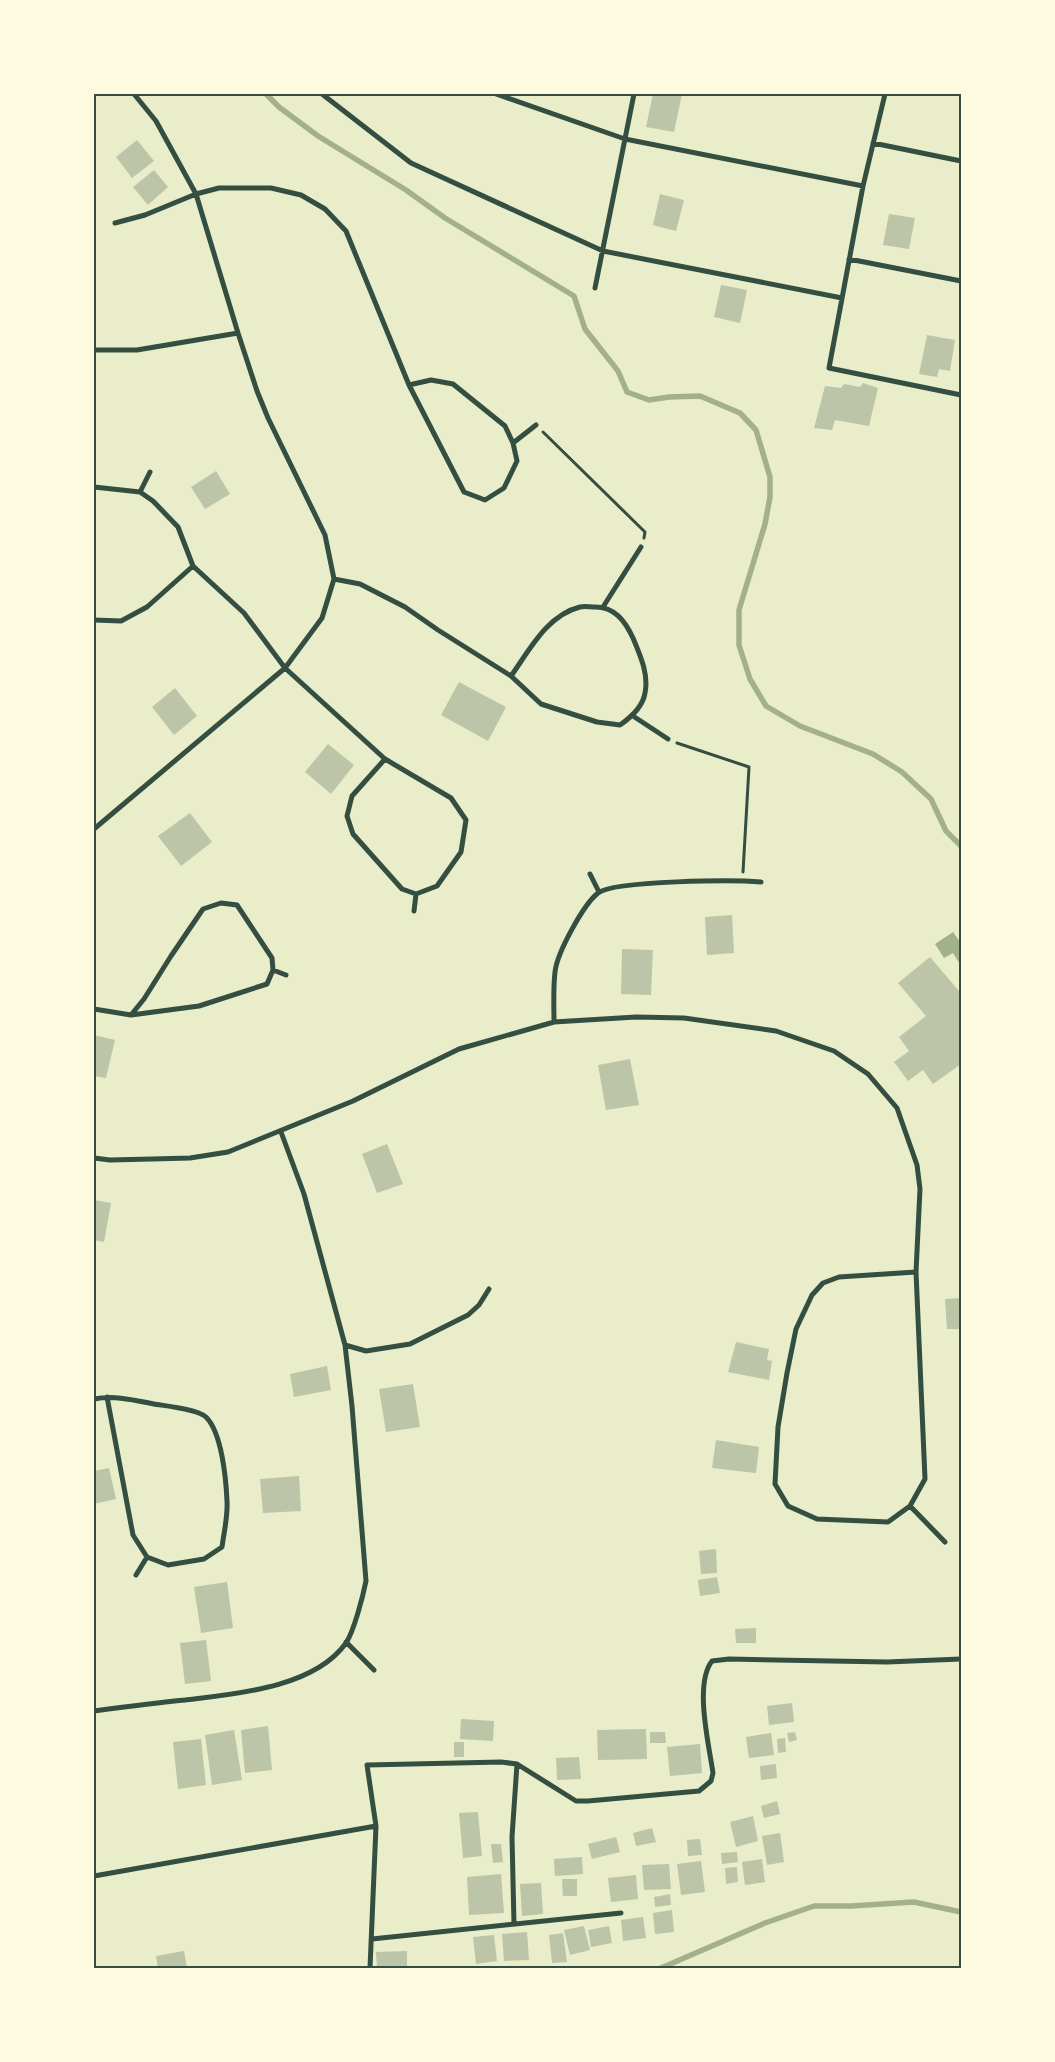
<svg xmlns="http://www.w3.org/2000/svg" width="1055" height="2062" font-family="'Space Grotesk',sans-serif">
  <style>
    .water { fill: #a3b18a }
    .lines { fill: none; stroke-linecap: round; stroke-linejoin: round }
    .stream { stroke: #a3b18a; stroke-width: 5.5 }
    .building { fill: #bcc5a7 }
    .path { stroke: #344e41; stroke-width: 3 }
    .minor { stroke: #344e41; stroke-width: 5 }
    .neatline { fill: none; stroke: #344e41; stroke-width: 2 }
  </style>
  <rect width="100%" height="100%" fill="#e9edc9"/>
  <!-- water -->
  <path class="water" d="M 953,932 L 961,943 L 961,966 L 953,953 L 944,958 L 935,944 Z"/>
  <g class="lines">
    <!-- stream -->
    <path class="stream" d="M 266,94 L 279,107 L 318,136 L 406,190 L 445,218 L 574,296 L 585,329 L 618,371 L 627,392 L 649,400 L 669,397 L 700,396 L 740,413 L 756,430 L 770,477 L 770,497 L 765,524 L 739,610 L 739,645 L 750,679 L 766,706 L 800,726 L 873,754 L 902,772 L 931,799 L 946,831 L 961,846
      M 661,1968 L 765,1923 L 814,1906 L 851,1906 L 914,1902 L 961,1912"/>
  </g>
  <!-- building -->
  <path class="building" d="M 653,94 L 682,94 L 674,132 L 646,127 Z
    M 137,140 L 154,161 L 132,178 L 116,157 Z
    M 154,170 L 168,187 L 148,205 L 133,187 Z
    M 660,194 L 684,200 L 676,231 L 653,225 Z
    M 889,214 L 915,218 L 909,249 L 883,245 Z
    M 721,285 L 747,290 L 740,323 L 714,317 Z
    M 927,335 L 955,340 L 950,371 L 939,369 L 937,377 L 919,374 Z
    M 863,383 L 878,388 L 869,426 L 835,420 L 832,430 L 814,428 L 825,386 L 841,388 L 844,384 L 860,387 Z
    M 216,471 L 230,494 L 205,509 L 191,487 Z
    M 459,682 L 506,707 L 488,741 L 441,715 Z
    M 175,688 L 197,716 L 174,735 L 152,707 Z
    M 328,744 L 354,765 L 331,794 L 305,772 Z
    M 190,813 L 212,842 L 181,866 L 158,836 Z
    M 732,915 L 734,953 L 707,955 L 705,917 Z
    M 622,949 L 653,950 L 651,995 L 621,994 Z
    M 930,957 L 959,991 L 961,990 L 961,1064 L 933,1084 L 923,1070 L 908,1081 L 894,1062 L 909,1051 L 899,1037 L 926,1016 L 898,983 Z
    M 94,1035 L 115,1040 L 106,1078 L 94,1076 Z
    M 630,1059 L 639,1105 L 606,1110 L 598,1065 Z
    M 387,1144 L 403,1184 L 377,1193 L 362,1154 Z
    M 94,1200 L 111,1203 L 104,1242 L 94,1240 Z
    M 961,1298 L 961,1329 L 947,1329 L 945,1299 Z
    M 736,1342 L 769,1349 L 767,1360 L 772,1361 L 769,1380 L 728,1372 Z
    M 327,1366 L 331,1390 L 294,1397 L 290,1374 Z
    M 413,1384 L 420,1427 L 386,1432 L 379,1389 Z
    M 716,1440 L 759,1447 L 756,1473 L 712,1468 Z
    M 109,1468 L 116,1499 L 94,1504 L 94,1471 Z
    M 299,1476 L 301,1511 L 263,1513 L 260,1479 Z
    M 716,1549 L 717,1573 L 701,1574 L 699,1551 Z
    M 717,1577 L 720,1593 L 700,1596 L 698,1580 Z
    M 227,1582 L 233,1628 L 201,1633 L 194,1587 Z
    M 756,1628 L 756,1643 L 736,1643 L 735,1629 Z
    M 206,1640 L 211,1681 L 185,1684 L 180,1643 Z
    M 792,1703 L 794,1722 L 769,1725 L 767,1706 Z
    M 461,1719 L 494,1721 L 493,1741 L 460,1739 Z
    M 268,1726 L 272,1770 L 245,1773 L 241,1730 Z
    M 646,1729 L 647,1759 L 598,1760 L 597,1730 Z
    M 234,1730 L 242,1780 L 212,1785 L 205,1735 Z
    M 650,1732 L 665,1732 L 666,1743 L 650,1743 Z
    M 795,1732 L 797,1740 L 789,1742 L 787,1733 Z
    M 771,1733 L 774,1755 L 749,1758 L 746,1737 Z
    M 785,1738 L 786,1752 L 778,1753 L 777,1739 Z
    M 201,1739 L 206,1785 L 178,1789 L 173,1742 Z
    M 454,1742 L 464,1742 L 464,1757 L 454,1757 Z
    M 700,1744 L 702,1773 L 670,1776 L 667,1747 Z
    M 579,1757 L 581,1779 L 557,1780 L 556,1758 Z
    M 776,1764 L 777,1778 L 761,1780 L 760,1766 Z
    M 777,1801 L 780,1814 L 764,1818 L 761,1806 Z
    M 478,1812 L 482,1856 L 463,1858 L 459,1813 Z
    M 753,1816 L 758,1841 L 736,1847 L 730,1822 Z
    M 652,1828 L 656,1842 L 636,1846 L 633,1833 Z
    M 780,1833 L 784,1862 L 767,1865 L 762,1836 Z
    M 616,1837 L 620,1852 L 592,1859 L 588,1844 Z
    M 700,1839 L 702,1855 L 688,1856 L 687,1840 Z
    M 491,1844 L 501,1844 L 503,1862 L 493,1863 Z
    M 737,1852 L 738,1862 L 722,1864 L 721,1853 Z
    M 582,1857 L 583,1874 L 555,1876 L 554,1859 Z
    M 762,1859 L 765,1882 L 745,1885 L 742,1862 Z
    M 701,1861 L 705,1892 L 681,1895 L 677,1864 Z
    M 669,1864 L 671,1889 L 644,1890 L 642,1865 Z
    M 737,1867 L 738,1882 L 726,1884 L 725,1868 Z
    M 501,1874 L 504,1913 L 469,1915 L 467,1877 Z
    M 636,1875 L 638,1899 L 611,1902 L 608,1878 Z
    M 562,1879 L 577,1879 L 577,1896 L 563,1896 Z
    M 541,1883 L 543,1914 L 522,1916 L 520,1884 Z
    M 670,1894 L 671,1905 L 655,1907 L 654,1897 Z
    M 672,1910 L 674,1932 L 655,1934 L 653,1913 Z
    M 643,1917 L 646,1938 L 623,1941 L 621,1920 Z
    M 584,1926 L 590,1950 L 570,1955 L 564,1930 Z
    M 609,1926 L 612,1943 L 591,1947 L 588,1930 Z
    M 527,1932 L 529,1960 L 504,1961 L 502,1934 Z
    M 563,1933 L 567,1962 L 552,1963 L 549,1935 Z
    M 494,1935 L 497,1961 L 476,1964 L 473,1937 Z
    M 184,1951 L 187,1968 L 158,1968 L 156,1956 Z
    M 407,1951 L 407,1968 L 377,1968 L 376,1952 Z"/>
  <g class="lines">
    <!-- path -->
    <path class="path" d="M 543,432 L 645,532 L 644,538
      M 677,743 L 749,767 L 743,872"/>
    <!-- minor -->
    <path class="minor" d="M 322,94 L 411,163 L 603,251 L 842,298
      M 496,94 L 625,139 L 863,186
      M 885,94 L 863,186 L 829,368 L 961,395
      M 873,143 L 961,161
      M 115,223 L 145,215 L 196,194 L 219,188 L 271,188 L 301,195 L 325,209 L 346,231 L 409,385 L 464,492 L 485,500 L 504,488 L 517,461 L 513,443 L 505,426 L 453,384 L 431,380 L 409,385
      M 849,259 L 961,281
      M 595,288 L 634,94
      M 94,350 L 137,350 L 238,333
      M 513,443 L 536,425
      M 94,487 L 140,492 L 153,501 L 178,527 L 193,566 L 147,607 L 121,621 L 94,620
      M 140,492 L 150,472
      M 193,566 L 244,613 L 285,668 L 385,759 L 451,798 L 466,820 L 461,852 L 437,886 L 416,894
      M 334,579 L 360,584 L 405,607 L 438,630 L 511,676 L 541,704 L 597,722 L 620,725 C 630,718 643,706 645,693 C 649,674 640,655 633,638 C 625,621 615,607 595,607 C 590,607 584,606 580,607 C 547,615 529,651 511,676
      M 603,607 L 641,547
      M 633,716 L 668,739
      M 385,759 L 352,796 L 347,816 L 353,834 L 402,889 L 416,894
      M 94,829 L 285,668 L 322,618 L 334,579 L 325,535 L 268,418 L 257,391 L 238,333 L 196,194 L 156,121 L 134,94
      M 590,874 L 599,892
      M 221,903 L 237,905 L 272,958 L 273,970 L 267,984 L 199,1006 L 131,1015 L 144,999 L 171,956 L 203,909 Z
      M 414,911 L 416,894
      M 273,970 L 286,975
      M 94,1009 L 131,1015
      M 554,1022 C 554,1006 553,989 555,972 C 557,953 583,905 598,893 C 615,880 737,880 761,882
      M 94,1158 L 110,1160 L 152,1159 L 190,1158 L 228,1152 L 353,1101 L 459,1049 L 554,1022 L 636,1017 L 684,1018 L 776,1031 L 834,1051 L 868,1074 L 897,1108 L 917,1165 L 920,1189 L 916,1272 L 925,1479 L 910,1506 L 888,1522 L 817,1519 L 788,1506 L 775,1484 L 778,1427 L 787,1373 L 796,1329 L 812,1295 L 823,1283 L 839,1277 L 916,1272
      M 345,1345 L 366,1351 L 410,1344 L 468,1315 L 479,1305 L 489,1289
      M 94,1399 C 114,1395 134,1400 154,1404 C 166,1406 197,1409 206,1417 C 222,1433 226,1479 227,1501 C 228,1516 224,1532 222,1547 L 204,1559 L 168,1565 L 147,1557 L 133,1535 L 107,1397
      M 910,1506 L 945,1542
      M 136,1575 L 147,1557
      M 346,1642 L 374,1670
      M 94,1711 C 124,1707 154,1703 185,1700 C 235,1694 314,1688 346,1643 C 354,1631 363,1596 366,1581 L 352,1406 L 345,1345 L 304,1194 L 281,1132
      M 94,1876 L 376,1826
      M 514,1924 L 512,1837 L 517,1764
      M 372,1939 L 621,1913
      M 370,1968 L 376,1826 L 367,1765 L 501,1762 L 517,1764 L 576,1801 L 588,1801 L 699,1791 L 711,1781 L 713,1773 C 709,1745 694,1684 712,1661 L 729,1659 L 887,1662 L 961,1659"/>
  </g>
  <!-- border -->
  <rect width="1055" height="2062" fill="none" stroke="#fefae0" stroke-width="190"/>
  <rect x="95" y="95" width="865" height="1872" class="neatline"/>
</svg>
